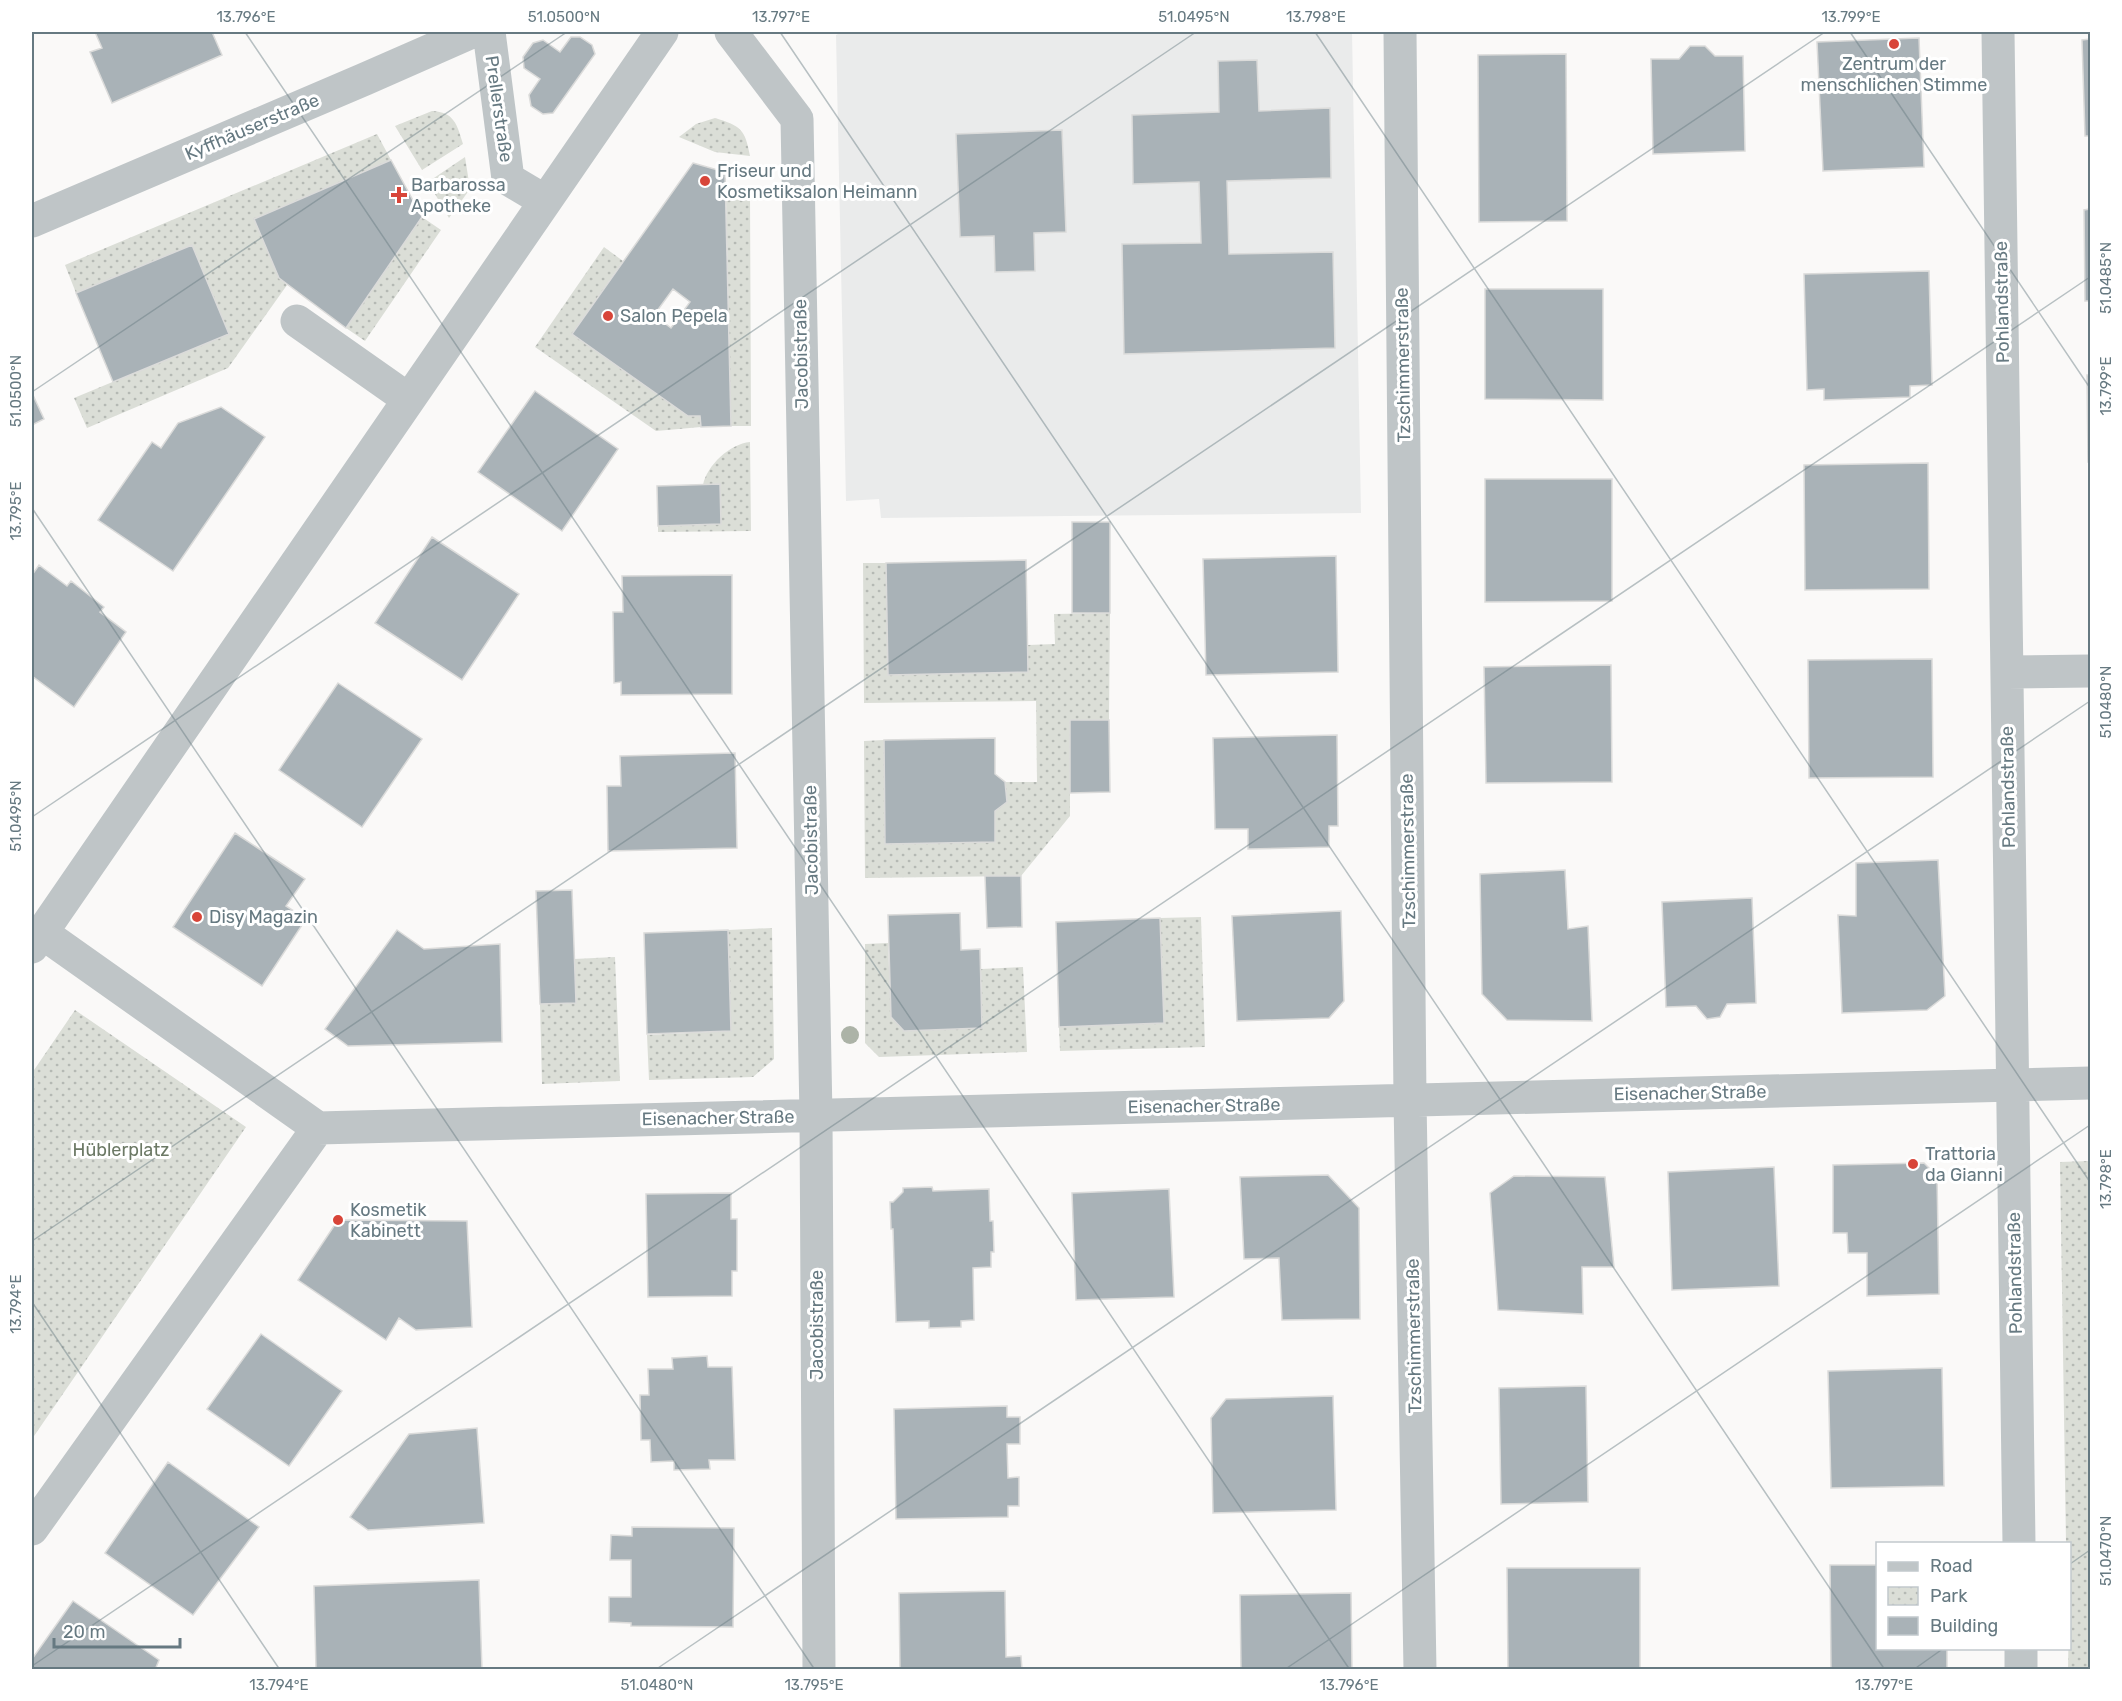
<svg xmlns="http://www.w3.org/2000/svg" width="2122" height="1701" font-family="Rubik,sans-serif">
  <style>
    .built { fill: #eaebeb }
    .park { fill: url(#park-dots) }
    .building { fill: #a9b2b7; stroke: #dbdbda; stroke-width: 1.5; fill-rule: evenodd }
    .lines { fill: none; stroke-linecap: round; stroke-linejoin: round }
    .minor { stroke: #bfc5c7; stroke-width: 33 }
    .tree { fill: #acb3a7 }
    .ticks { fill: none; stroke: #667981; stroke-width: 1.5; stroke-opacity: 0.45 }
    .poi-dot { fill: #d84539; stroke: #fff; stroke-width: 2 }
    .labels { text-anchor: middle; stroke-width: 6; stroke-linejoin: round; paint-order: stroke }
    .poi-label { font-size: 18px; fill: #667981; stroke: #fff; text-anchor: start }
    .street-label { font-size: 18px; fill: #667981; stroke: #fff }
    .park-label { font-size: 18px; fill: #6c7965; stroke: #fff }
    .neatline { fill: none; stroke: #667981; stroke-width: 2 }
    .ticks-label { font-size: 15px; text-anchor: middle; fill: #667981 }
  </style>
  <defs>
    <pattern id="park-dots" width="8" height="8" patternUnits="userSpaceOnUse" patternTransform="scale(1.5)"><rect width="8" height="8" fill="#dbded7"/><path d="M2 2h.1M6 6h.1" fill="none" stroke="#b5b9b4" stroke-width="1.8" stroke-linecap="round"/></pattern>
  </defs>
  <rect width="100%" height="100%" fill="#faf9f8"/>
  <!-- built -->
  <path class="built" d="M 842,32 L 1352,32 L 1361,513 L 881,518 L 879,499 L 846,501 L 836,35 Z"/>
  <!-- park -->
  <path class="park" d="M 432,111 C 454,112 457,124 463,144 L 422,170 L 395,126 Z
    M 715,118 C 741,126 745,129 750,156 L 715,152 L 679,137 L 696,124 Z
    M 377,134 L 391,160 L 254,219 L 279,278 L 287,285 L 228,368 L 87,428 L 74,398 L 228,334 L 192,245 L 76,293 L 65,265 Z
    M 465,157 L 470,189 L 449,218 L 428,182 Z
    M 750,193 L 751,426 L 731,426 L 726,194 Z
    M 422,217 L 441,230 L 365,341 L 346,328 Z
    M 604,247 L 623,261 L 572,334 L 688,416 L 700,416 L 701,427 L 656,431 L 535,347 Z
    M 750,442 L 751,531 L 658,532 L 658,526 L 720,524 L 720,484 L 703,485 C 707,465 730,444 750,442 Z
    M 863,563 L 886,563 L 888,675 L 1028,672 L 1028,645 L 1055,644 L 1054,614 L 1110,613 L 1109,720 L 1070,720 L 1070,816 L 1021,876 L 865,878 L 864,741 L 884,740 L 885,844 L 995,842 L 995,811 L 1007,801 L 1005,782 L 1037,782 L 1036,701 L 864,703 Z
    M 1201,917 L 1205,1047 L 1060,1051 L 1059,1027 L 1164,1023 L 1160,918 Z
    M 772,928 L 774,1059 L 753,1077 L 649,1080 L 647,1035 L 731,1031 L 728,930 Z
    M 888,943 L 891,1017 L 905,1031 L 982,1028 L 981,969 L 1023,967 L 1027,1052 L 879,1057 L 865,1043 L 865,944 Z
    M 615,957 L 620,1081 L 542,1084 L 540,1004 L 576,1003 L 574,959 Z
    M 75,1010 L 246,1127 L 32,1439 L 32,1073 Z
    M 2090,1161 L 2090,1669 L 2068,1670 L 2070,1544 L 2066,1543 L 2060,1162 Z"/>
  <!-- building -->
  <path class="building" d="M 95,32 L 212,32 L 222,55 L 112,103 L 90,52 L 102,48 Z
    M 571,37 L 580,37 L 592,45 L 595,54 L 553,113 L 543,114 L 531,106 L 529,95 L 540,79 L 524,68 L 523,57 L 533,43 L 543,40 L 560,52 Z
    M 1919,38 L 1924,167 L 1823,171 L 1817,42 Z
    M 2090,39 L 2090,136 L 2085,136 L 2082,40 Z
    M 1690,46 L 1705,46 L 1715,56 L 1743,56 L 1745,151 L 1653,154 L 1651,59 L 1679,59 Z
    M 1566,54 L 1567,221 L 1479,222 L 1478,55 Z
    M 1257,60 L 1259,111 L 1330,108 L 1331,178 L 1227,181 L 1229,254 L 1333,252 L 1335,348 L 1124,354 L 1122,244 L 1201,243 L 1199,182 L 1133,184 L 1132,115 L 1219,112 L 1218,61 Z
    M 1062,130 L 1066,232 L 1034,233 L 1035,271 L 995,272 L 994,236 L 960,237 L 956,134 Z
    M 391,160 L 422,217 L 346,328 L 279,278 L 254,219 Z
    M 693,163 L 725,172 L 731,426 L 701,427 L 700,416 L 688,416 L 572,334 ZM 673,289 L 690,302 L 671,328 L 654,315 Z
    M 2090,209 L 2090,301 L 2085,301 L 2084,210 Z
    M 192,245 L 229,334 L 113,382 L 76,293 Z
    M 1929,271 L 1932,385 L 1910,386 L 1910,397 L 1824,400 L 1824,389 L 1807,390 L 1804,274 Z
    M 1485,289 L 1603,289 L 1603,400 L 1485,399 Z
    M 2087,375 L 2090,375 L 2090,462 L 2088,462 Z
    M 535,391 L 618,449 L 562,531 L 478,472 Z
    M 32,393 L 44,419 L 32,425 Z
    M 221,407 L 265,437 L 173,571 L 98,520 L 152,442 L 161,448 L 178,423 Z
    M 1928,463 L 1929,589 L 1805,590 L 1804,465 Z
    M 1485,479 L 1612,479 L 1612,601 L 1485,602 Z
    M 720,484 L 721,524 L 658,526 L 657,486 Z
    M 1072,522 L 1110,522 L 1110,613 L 1072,613 Z
    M 432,537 L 519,594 L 462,680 L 375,623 Z
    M 1336,556 L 1338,672 L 1206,675 L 1203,559 Z
    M 1026,560 L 1028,672 L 888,675 L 886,563 Z
    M 39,565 L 67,586 L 71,581 L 104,607 L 100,612 L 126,632 L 74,707 L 32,676 L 32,575 Z
    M 732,575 L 732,694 L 621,695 L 621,682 L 614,683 L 613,612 L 623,612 L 622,576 Z
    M 1932,659 L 1933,777 L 1809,778 L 1808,660 Z
    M 1611,665 L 1612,782 L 1486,783 L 1484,667 Z
    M 338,683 L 422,739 L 362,827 L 279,770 Z
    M 1070,720 L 1109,720 L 1110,792 L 1070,793 Z
    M 1337,735 L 1338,826 L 1329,826 L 1329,847 L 1248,849 L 1248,829 L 1215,829 L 1213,738 Z
    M 995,738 L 995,774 L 1005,782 L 1007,802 L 995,811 L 995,842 L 885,844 L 884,740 Z
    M 735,753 L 737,848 L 608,851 L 607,786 L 621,786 L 620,756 Z
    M 235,833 L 305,879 L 286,906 L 306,919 L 262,986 L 173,927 Z
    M 1938,860 L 1945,996 L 1927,1010 L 1842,1013 L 1838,915 L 1856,916 L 1856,863 Z
    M 1565,870 L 1568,929 L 1588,926 L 1592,1021 L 1507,1020 L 1482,994 L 1480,874 Z
    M 985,876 L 1021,876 L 1022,927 L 987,928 Z
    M 572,890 L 576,1003 L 540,1004 L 536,891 Z
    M 1752,898 L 1756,1003 L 1727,1004 L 1720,1017 L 1707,1019 L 1696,1006 L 1666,1007 L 1662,902 Z
    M 1341,911 L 1344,1001 L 1329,1018 L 1237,1021 L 1232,916 Z
    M 960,913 L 961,950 L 980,949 L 982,1028 L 904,1031 L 891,1017 L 888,915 Z
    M 1160,918 L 1164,1023 L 1059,1027 L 1056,922 Z
    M 397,930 L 424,949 L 500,944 L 502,1042 L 348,1046 L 325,1029 Z
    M 728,930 L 731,1031 L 647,1034 L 644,933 Z
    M 1924,1163 L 1937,1176 L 1939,1294 L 1867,1296 L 1867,1253 L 1848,1253 L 1847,1233 L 1833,1233 L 1833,1165 Z
    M 1774,1167 L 1779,1286 L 1672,1290 L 1668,1172 Z
    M 1328,1175 L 1359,1208 L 1360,1319 L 1282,1320 L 1279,1258 L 1244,1259 L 1240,1177 Z
    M 1514,1176 L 1605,1177 L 1614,1267 L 1582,1267 L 1583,1314 L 1498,1310 L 1490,1193 Z
    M 932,1187 L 933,1191 L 989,1189 L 990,1221 L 993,1221 L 994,1252 L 991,1252 L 991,1267 L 973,1268 L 974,1320 L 961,1321 L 961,1327 L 929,1328 L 929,1321 L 896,1322 L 893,1229 L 891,1229 L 890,1202 L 893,1202 L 903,1192 L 903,1188 Z
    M 1169,1189 L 1174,1297 L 1076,1300 L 1072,1193 Z
    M 731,1193 L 731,1219 L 737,1219 L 737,1271 L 732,1271 L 732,1296 L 648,1297 L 646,1194 Z
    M 338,1220 L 467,1221 L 472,1327 L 416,1330 L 399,1318 L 386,1340 L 298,1280 Z
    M 261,1334 L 342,1391 L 289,1466 L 207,1409 Z
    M 707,1356 L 708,1367 L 732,1367 L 735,1460 L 709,1460 L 710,1469 L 674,1470 L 674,1461 L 651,1462 L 650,1440 L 641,1440 L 640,1395 L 649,1395 L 648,1369 L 673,1369 L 672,1358 Z
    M 1942,1368 L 1944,1486 L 1831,1488 L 1828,1371 Z
    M 1586,1386 L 1588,1502 L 1501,1504 L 1499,1388 Z
    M 1333,1396 L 1336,1510 L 1213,1513 L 1211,1418 L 1226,1399 Z
    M 1007,1406 L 1007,1417 L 1020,1417 L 1020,1444 L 1007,1444 L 1008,1478 L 1019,1477 L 1019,1506 L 1008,1506 L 1008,1517 L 896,1519 L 894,1409 Z
    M 477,1428 L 484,1523 L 368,1530 L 350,1517 L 409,1434 Z
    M 168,1462 L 259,1527 L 193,1615 L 105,1553 Z
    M 632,1527 L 734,1528 L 733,1627 L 631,1626 L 631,1623 L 609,1622 L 609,1597 L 631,1597 L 631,1560 L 610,1560 L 611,1535 L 632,1536 Z
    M 1830,1565 L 1878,1565 L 1878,1648 L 1947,1648 L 1947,1670 L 1831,1670 Z
    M 1507,1568 L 1640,1568 L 1640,1670 L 1508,1670 Z
    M 479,1580 L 482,1670 L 316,1670 L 314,1586 Z
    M 1005,1591 L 1006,1657 L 1021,1656 L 1022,1670 L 900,1670 L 899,1593 Z
    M 1351,1593 L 1352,1670 L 1241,1670 L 1240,1595 Z
    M 73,1601 L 159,1660 L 155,1670 L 32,1670 L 32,1659 Z"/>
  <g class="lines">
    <!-- minor -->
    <path class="minor" d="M 489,32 L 508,179 L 545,201
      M 731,32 L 797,119 L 816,1116 L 819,1670
      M 1400,32 L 1410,1100 L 1420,1670
      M 1998,32 L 2019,1544
      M 32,221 L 365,79 L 472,32
      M 297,321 L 408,399
      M 2007,672 L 2090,671
      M 32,947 L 662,32
      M 318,1128 L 2090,1083
      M 32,1529 L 318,1128 L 41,932
      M 2021,1648 L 2021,1670"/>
  </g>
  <!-- trees -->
  <circle class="tree" cx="850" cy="1035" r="9"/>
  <!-- ticks -->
  <path class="ticks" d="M 245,32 L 1350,1670M 780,32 L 1885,1670M 1315,32 L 2090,1182M 1850,32 L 2090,388M 32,392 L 567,32M 32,508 L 815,1670M 32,817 L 1196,32M 32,1241 L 1825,32M 32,1302 L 280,1670M 2070,1564 L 2090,1550M 32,1666 L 2090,277M 655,1670 L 2090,701M 1284,1670 L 2090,1125M 1913,1670 L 1944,1648"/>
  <!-- markers -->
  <g class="poi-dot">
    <circle cx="1894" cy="44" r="6"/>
    <circle cx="705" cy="181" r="6"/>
    <path d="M396 186h6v6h6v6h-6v6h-6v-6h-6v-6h6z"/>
    <circle cx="608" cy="316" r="6"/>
    <circle cx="197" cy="917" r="6"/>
    <circle cx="1913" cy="1164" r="6"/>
    <circle cx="338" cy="1220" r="6"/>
  </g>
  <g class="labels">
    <!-- poi labels -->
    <g class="poi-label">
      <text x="1894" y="70" text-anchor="middle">Zentrum der<tspan x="1894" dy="21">menschlichen Stimme</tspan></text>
      <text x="717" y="177">Friseur und<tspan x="717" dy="21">Kosmetiksalon Heimann</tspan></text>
      <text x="411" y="191">Barbarossa<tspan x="411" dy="21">Apotheke</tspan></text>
      <text x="620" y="322">Salon Pepela</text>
      <text x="209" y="923">Disy Magazin</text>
      <text x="1925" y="1160">Trattoria<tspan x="1925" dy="21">da Gianni</tspan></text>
      <text x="350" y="1216">Kosmetik<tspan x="350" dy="21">Kabinett</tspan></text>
    </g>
    <!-- street labels -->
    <g class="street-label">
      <text transform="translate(499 109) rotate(82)" y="6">Prellerstraße</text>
      <text transform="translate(252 127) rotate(-23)" y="6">Kyffhäuserstraße</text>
      <text transform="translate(2002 302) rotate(-91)" y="6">Pohlandstraße</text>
      <text transform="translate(801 354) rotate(-91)" y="6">Jacobistraße</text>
      <text transform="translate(1403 365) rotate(-91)" y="6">Tzschimmerstraße</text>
      <text transform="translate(2008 787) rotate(-91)" y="6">Pohlandstraße</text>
      <text transform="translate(811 840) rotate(-91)" y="6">Jacobistraße</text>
      <text transform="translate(1408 851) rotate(-91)" y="6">Tzschimmerstraße</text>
      <text transform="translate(1690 1093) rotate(-1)" y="6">Eisenacher Straße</text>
      <text transform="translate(1204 1106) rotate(-1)" y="6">Eisenacher Straße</text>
      <text transform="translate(718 1118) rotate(-1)" y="6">Eisenacher Straße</text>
      <text transform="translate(2015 1273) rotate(-91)" y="6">Pohlandstraße</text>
      <text transform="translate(817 1325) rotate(-90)" y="6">Jacobistraße</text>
      <text transform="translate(1414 1336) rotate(-91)" y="6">Tzschimmerstraße</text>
    </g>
    <!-- park labels -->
    <g class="park-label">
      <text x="121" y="1156">Hüblerplatz</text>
    </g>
  </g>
  <!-- border -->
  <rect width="2122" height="1701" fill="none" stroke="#ffffff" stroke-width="66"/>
  <!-- legend -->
  <rect x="1876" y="1542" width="195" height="108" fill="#ffffff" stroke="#c2c9cd" stroke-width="1.5"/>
  <rect x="1888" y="1562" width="30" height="9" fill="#bfc5c7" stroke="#c2c9cd" stroke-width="1.5"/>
  <text x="1930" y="1572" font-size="18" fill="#667981">Road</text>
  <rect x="1888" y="1587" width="30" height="18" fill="url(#park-dots)" stroke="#c2c9cd" stroke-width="1.5"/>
  <text x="1930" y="1602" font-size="18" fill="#667981">Park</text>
  <rect x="1888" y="1617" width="30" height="18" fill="#a9b2b7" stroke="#c2c9cd" stroke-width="1.5"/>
  <text x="1930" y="1632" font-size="18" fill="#667981">Building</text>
  <!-- scale -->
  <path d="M54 1638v9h126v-9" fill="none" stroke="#667981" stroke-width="3"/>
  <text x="63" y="1638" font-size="18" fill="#667981" stroke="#ffffff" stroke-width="4.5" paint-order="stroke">20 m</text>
  <rect x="33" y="33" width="2056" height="1635" class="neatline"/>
  <g class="ticks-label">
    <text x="246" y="22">13.796°E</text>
    <text x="564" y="22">51.0500°N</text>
    <text x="781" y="22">13.797°E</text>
    <text x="1194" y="22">51.0495°N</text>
    <text x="1316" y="22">13.798°E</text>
    <text x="1851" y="22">13.799°E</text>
    <text transform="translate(2106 278) rotate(-90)" y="5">51.0485°N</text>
    <text transform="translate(2106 386) rotate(-90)" y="5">13.799°E</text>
    <text transform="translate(16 391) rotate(-90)" y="5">51.0500°N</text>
    <text transform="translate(16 511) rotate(-90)" y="5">13.795°E</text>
    <text transform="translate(2106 702) rotate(-90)" y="5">51.0480°N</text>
    <text transform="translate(16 816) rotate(-90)" y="5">51.0495°N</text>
    <text transform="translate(2106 1179) rotate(-90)" y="5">13.798°E</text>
    <text transform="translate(16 1304) rotate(-90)" y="5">13.794°E</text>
    <text transform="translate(2106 1551) rotate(-90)" y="5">51.0470°N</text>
    <text x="279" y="1690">13.794°E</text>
    <text x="657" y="1690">51.0480°N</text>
    <text x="814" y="1690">13.795°E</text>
    <text x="1349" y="1690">13.796°E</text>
    <text x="1884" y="1690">13.797°E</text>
  </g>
</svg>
